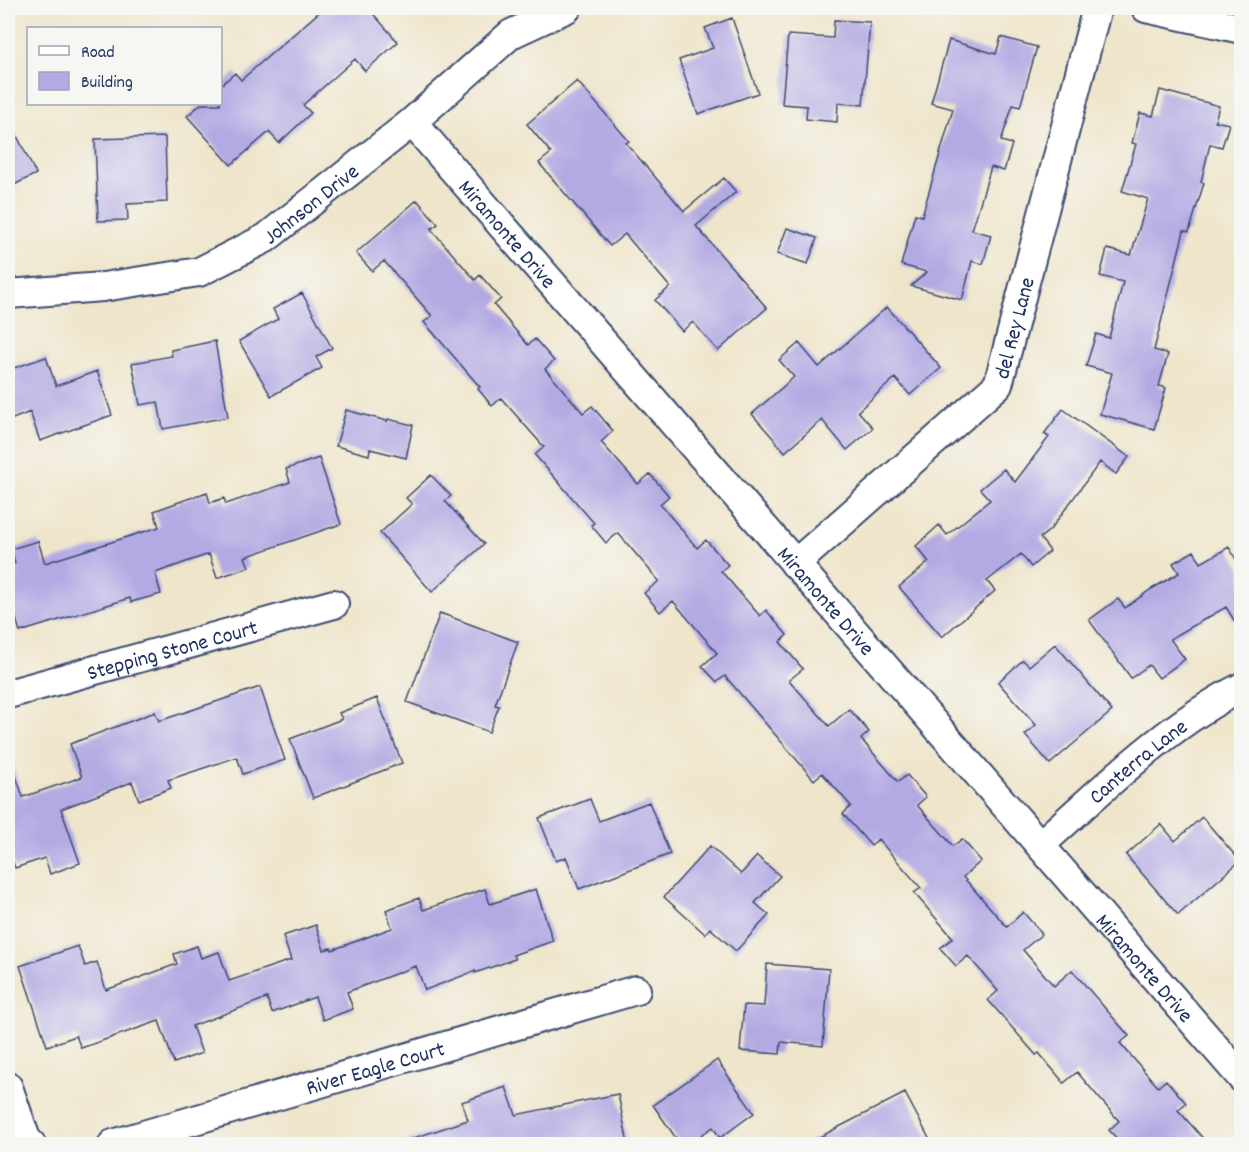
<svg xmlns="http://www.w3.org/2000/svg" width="1249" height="1152" font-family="Dekko,sans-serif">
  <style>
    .building { fill: #b4aae3 }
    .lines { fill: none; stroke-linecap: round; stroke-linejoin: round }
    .minor-casing { stroke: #3b4a6e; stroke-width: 32 }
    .minor { stroke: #fff; stroke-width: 28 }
    .labels { text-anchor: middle; stroke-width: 4.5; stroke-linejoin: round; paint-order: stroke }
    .street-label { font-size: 22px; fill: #1b2f5e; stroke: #f6f6f2 }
  </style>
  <rect width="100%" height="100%" fill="#f6f6f2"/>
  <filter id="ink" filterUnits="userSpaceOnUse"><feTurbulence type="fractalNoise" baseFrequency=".0167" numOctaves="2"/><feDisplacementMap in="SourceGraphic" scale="12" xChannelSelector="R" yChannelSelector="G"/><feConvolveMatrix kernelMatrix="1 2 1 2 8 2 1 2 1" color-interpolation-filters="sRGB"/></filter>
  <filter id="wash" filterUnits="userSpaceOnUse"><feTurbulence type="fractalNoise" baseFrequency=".008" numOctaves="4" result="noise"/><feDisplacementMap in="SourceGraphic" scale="24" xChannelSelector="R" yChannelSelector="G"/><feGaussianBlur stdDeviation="1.35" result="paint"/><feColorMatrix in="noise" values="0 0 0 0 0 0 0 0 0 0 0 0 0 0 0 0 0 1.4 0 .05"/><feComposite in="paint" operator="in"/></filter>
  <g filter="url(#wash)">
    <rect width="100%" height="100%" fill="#efe5cb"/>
    <g id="blocks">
      <!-- building -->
      <path class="building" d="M 324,8 L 368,8 L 398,42 L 365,71 L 355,59 L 303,105 L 311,113 L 279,143 L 269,132 L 231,165 L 187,116 L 201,104 L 220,104 L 220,86 L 235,73 L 241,80 Z
        M 732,18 L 758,93 L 698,114 L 679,60 L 713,48 L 705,28 Z
        M 834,20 L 870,22 L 863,105 L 838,103 L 837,122 L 806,119 L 807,106 L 782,104 L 788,35 L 833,38 Z
        M 1001,37 L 1037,47 L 1020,107 L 1013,105 L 1001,141 L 1012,144 L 1004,171 L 991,167 L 972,230 L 991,235 L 983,264 L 972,261 L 962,300 L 911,286 L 927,272 L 901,265 L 915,214 L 922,216 L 953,109 L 931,103 L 949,40 L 996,54 Z
        M 577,81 L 629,141 L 626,143 L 684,211 L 724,178 L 736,192 L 696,226 L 767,308 L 718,351 L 693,322 L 682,331 L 655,300 L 670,287 L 625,234 L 610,246 L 539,163 L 551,153 L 527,124 Z
        M 1160,90 L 1219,106 L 1215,121 L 1229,124 L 1222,147 L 1210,144 L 1201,182 L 1204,183 L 1189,232 L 1184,231 L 1154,350 L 1168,354 L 1159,386 L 1166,388 L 1154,429 L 1100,414 L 1112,373 L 1086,366 L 1096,334 L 1109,338 L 1123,282 L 1100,276 L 1107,249 L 1131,255 L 1148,199 L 1122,191 L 1136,144 L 1132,143 L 1140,113 L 1153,116 Z
        M 8,118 L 36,174 L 8,188 Z
        M 165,137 L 167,202 L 127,204 L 128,220 L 98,221 L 95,139 Z
        M 417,200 L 438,224 L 431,229 L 475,280 L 480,275 L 501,299 L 494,305 L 528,345 L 535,339 L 554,361 L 545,369 L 583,413 L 592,406 L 613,431 L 601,442 L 638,484 L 650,474 L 669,496 L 660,504 L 697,548 L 706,540 L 728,565 L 721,571 L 760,616 L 766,610 L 787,635 L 780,642 L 803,669 L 789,680 L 829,726 L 849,709 L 869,732 L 861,739 L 898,782 L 907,775 L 926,797 L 917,805 L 953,846 L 962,839 L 981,861 L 963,877 L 1007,927 L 1023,912 L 1042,934 L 1023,950 L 1054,986 L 1072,970 L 1129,1036 L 1120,1043 L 1158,1087 L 1166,1080 L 1186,1103 L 1178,1110 L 1208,1144 L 1122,1144 L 1109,1130 L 1119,1121 L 1077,1072 L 1064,1083 L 1039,1053 L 1036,1055 L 988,1000 L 998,991 L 968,956 L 956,966 L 940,948 L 953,938 L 914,893 L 921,888 L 878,839 L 871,846 L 843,814 L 851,806 L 822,773 L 814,780 L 725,676 L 717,682 L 702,666 L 717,653 L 673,601 L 660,612 L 644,593 L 659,581 L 618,533 L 606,543 L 591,525 L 594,523 L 535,455 L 544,447 L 501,398 L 492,406 L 478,389 L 480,387 L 424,322 L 432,316 L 384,261 L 372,271 L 356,253 Z
        M 787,228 L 817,238 L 808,264 L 777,254 Z
        M 302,293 L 332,348 L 316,357 L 322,368 L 271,396 L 239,341 L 278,319 L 273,309 Z
        M 887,307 L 941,368 L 910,395 L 895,378 L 858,411 L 873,428 L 847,450 L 822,420 L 785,452 L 752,414 L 794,377 L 779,360 L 799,343 L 819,367 Z
        M 215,341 L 228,417 L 163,429 L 158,402 L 140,405 L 132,363 L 172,356 L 171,350 Z
        M 46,357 L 56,386 L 97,371 L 112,415 L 40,441 L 30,412 L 8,421 L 8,370 Z
        M 1063,409 L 1129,457 L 1116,474 L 1100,462 L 1050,530 L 1040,538 L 1050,551 L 1031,567 L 1021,554 L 987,581 L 995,591 L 942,637 L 899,587 L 929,562 L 916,546 L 939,525 L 947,535 L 990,500 L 980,489 L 1004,469 L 1015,482 L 1049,437 L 1044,434 Z
        M 346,410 L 387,421 L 388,419 L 413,425 L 406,458 L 370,449 L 369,455 L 336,446 Z
        M 319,458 L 341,524 L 245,557 L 249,567 L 217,578 L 209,554 L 155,573 L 161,594 L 131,602 L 130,598 L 20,632 L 16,618 L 8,621 L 8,566 L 15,563 L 11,549 L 38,541 L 45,563 L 159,527 L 154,511 L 207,492 L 210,503 L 224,498 L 226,504 L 290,482 L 286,469 Z
        M 431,475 L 451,496 L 445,501 L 484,544 L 432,592 L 380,533 L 412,504 L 406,498 Z
        M 1229,547 L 1242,570 L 1242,633 L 1226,607 L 1170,639 L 1185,659 L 1159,678 L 1149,665 L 1131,678 L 1089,620 L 1118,599 L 1125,608 L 1150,590 L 1179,573 L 1173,563 L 1194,551 L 1201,563 Z
        M 440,613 L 518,642 L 495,705 L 499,706 L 489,732 L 407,702 Z
        M 1055,644 L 1112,711 L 1050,764 L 1025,735 L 1036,725 L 998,682 L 1023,660 L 1029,666 Z
        M 260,687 L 285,760 L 243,774 L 237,757 L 168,780 L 171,788 L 139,800 L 132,782 L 61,809 L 80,863 L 50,874 L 45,858 L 15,868 L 8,847 L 8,761 L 11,761 L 23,797 L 82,777 L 70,744 L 155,712 L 159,721 Z
        M 377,698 L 402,763 L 313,798 L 290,739 L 342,719 L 339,713 Z
        M 590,799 L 599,821 L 649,802 L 670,854 L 579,889 L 566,857 L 556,861 L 539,818 Z
        M 1202,817 L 1240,861 L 1178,915 L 1126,855 L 1161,824 L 1175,841 Z
        M 710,846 L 741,874 L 757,856 L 780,876 L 755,903 L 769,915 L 736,951 L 710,928 L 705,934 L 664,897 Z
        M 485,889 L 490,904 L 536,889 L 553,941 L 513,955 L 515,959 L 475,973 L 475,971 L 425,990 L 416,966 L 347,992 L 353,1009 L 323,1020 L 315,997 L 272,1013 L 267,998 L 192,1026 L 202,1053 L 174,1063 L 159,1021 L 81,1048 L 76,1036 L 47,1046 L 20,966 L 78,946 L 85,966 L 97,962 L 106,990 L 177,964 L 174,954 L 197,946 L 201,958 L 219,952 L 229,981 L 291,960 L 283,936 L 316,925 L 324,950 L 331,948 L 332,950 L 392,928 L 386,910 L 419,898 L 423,910 Z
        M 767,964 L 829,969 L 823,1046 L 781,1042 L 780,1054 L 740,1051 L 744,1005 L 764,1006 Z
        M 717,1060 L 754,1113 L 720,1138 L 713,1127 L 688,1144 L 680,1144 L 653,1105 Z
        M 506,1087 L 516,1115 L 618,1094 L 628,1144 L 406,1144 L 405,1141 L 468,1120 L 462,1102 Z
        M 905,1093 L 932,1144 L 806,1144 Z"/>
    </g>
  </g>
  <g filter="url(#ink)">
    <use href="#blocks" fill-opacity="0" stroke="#3b4a6e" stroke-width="1.5"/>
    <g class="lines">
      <!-- minor casing -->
      <g class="minor-casing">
        <g id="minor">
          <path d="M 1146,8 L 1242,29"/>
          <path id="s1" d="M 412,122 L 1242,1078"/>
          <path id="s2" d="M 8,294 L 103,287 L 199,272 L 266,238 L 412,122 L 511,34 L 567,8"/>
          <path id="s3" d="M 795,564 L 998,385 L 1097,8"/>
          <path id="s4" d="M 8,694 L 334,604"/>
          <path id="s5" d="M 1040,845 C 1102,790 1167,725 1242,687"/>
          <path d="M 8,1087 L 26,1139 L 31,1144"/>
          <path id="s6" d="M 113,1144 L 636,990"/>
        </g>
      </g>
      <!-- minor -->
      <use href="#minor" class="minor"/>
    </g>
  </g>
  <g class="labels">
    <!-- street labels -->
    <g class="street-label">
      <text dy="8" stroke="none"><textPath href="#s2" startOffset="324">Johnson Drive</textPath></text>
      <text dy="8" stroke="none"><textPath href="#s1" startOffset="147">Miramonte Drive</textPath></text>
      <text dy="8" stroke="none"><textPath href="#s3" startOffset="330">del Rey Lane</textPath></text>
      <text dy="8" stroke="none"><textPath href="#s1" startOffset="633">Miramonte Drive</textPath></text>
      <text dy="8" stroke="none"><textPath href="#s4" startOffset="170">Stepping Stone Court</textPath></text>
      <text dy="8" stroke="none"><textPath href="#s5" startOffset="129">Canterra Lane</textPath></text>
      <text dy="8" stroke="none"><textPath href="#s1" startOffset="1119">Miramonte Drive</textPath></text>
      <text dy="8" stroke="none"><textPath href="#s6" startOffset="273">River Eagle Court</textPath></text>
    </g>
  </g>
  <!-- margin -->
  <rect width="1249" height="1152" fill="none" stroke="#f6f6f2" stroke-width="30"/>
  <!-- legend -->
  <rect x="27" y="27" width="195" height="78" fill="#f6f6f2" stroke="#9ea6b7" stroke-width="1.5"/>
  <rect x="39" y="46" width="30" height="9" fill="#ffffff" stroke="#9ea6b7" stroke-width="1.5"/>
  <text x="81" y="57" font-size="18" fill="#1b2f5e">Road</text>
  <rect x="39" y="72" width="30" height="18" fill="#b4aae3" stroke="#9ea6b7" stroke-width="1.5"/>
  <text x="81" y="87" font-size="18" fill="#1b2f5e">Building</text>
</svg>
